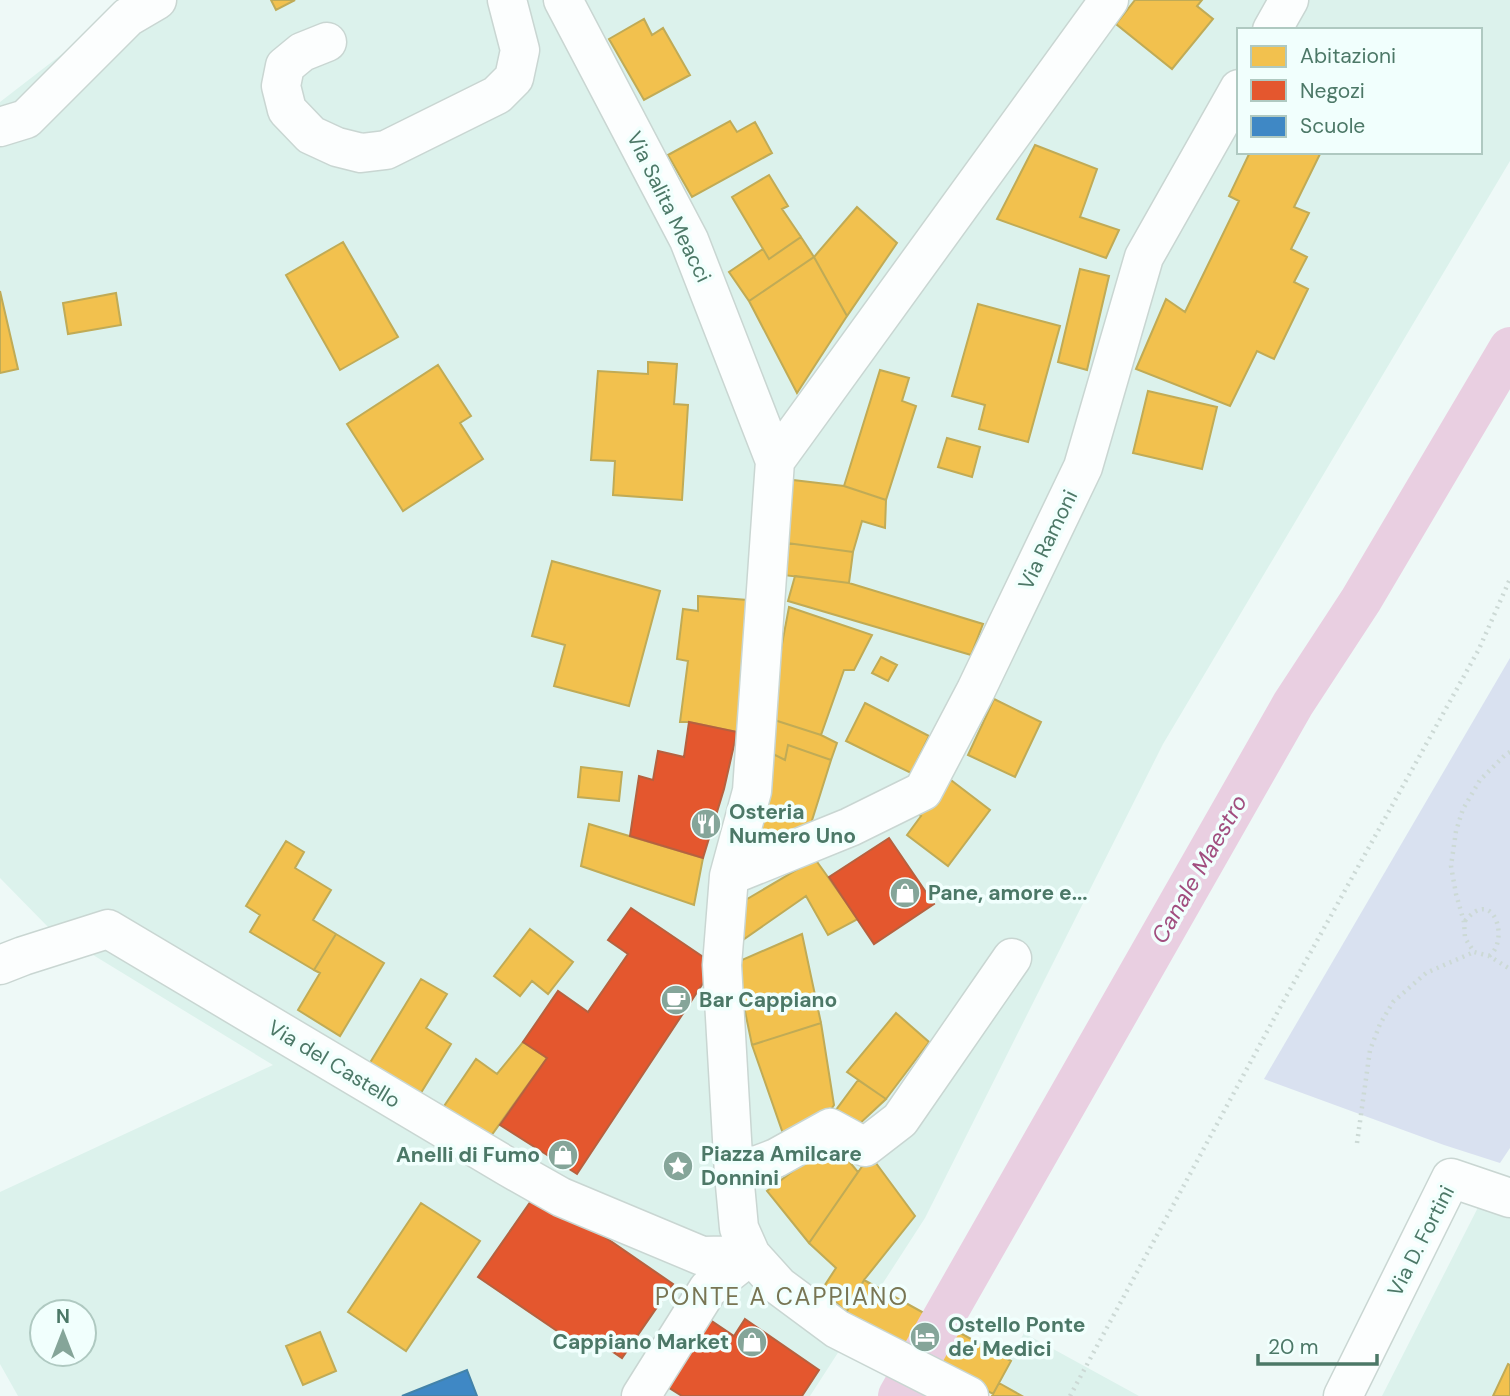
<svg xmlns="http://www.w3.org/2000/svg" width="1510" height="1396" font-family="'DM Sans',sans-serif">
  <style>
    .residential { fill: #dcf2ec; fill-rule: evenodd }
    .green { fill: #d9e1f0 }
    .homes { fill: #f2c14e; stroke: #c0ab56; stroke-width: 2 }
    .shops { fill: #e4572e; stroke: #b6613f; stroke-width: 2 }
    .schools { fill: #3f88c5; stroke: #4383a9; stroke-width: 2 }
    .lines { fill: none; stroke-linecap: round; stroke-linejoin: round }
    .canal { stroke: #e9cfe1; stroke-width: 42 }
    .minor-casing { stroke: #c9d6d2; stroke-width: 41 }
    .path { stroke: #ccd9d5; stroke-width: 4.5; stroke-dasharray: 2 5; stroke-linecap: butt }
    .minor { stroke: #fcfefe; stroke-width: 38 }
    .labels { text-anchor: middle; stroke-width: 7; stroke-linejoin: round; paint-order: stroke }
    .street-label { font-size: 21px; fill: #4c7867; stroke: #f1fffd }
    .poi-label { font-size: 21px; font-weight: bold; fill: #4c7867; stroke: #f1fffd; text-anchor: start }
    .water-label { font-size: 23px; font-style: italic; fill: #a14e7f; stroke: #f1fffd }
    .quarter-label { font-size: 24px; letter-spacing: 2px; fill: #787553; stroke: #f1fffd }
  </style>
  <rect width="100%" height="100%" fill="#eef9f7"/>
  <!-- residential -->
  <path class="residential" d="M 132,0 L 1510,0 L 1510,161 L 1163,744 L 925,1218 L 810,1396 L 18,1396 L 0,1364 L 0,1192 L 273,1065 L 49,928 L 0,878 L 0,102 ZM 1239,30 L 1480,30 L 1480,152 L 1239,152 ZM 42,1312 L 84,1312 L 84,1354 L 42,1354 Z
    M 1495,1174 L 1510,1179 L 1510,1396 L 1382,1396 Z
    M 1024,1333 L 1139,1396 L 991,1396 Z"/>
  <!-- green -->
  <path class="green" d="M 1510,658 L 1510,1148 L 1500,1163 L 1444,1145 L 1264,1079 Z"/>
  <!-- homes -->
  <path class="homes" d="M 271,0 L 295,0 L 276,10 Z
    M 1135,0 L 1202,0 L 1197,6 L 1213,19 L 1172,69 L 1116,24 Z
    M 644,19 L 652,35 L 663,28 L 690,75 L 644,100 L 609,39 Z
    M 730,121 L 737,132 L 755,122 L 772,153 L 692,197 L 668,155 Z
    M 1035,145 L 1097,169 L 1080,217 L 1119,230 L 1106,258 L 997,219 Z
    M 1250,152 L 1321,152 L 1294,207 L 1309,213 L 1291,249 L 1307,257 L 1294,282 L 1308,289 L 1274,359 L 1257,351 L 1230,406 L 1136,369 L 1166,299 L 1185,312 L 1239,201 L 1229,196 Z
    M 769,175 L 788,206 L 782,209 L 801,237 L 769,259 L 732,197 Z
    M 857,207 L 897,243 L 847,316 L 814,257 Z
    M 801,237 L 814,257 L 749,301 L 729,272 L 763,249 L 769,259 Z
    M 343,242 L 398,337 L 340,370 L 286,275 Z
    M 814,257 L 847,316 L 797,393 L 749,301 Z
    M 1080,269 L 1109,276 L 1087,370 L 1058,362 Z
    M 0,291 L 18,369 L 0,373 Z
    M 116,293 L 121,325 L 68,334 L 63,303 Z
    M 978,304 L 1060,326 L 1028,442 L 979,429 L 985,405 L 952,396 Z
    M 648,362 L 677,364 L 674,404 L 688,405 L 682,500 L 613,495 L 615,461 L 591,460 L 598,371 L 648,374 Z
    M 438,365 L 471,416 L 460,423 L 483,459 L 403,511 L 347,424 Z
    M 880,370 L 909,378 L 902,401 L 916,406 L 886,500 L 844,486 Z
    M 1148,391 L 1217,407 L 1202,469 L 1133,453 Z
    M 947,438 L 980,447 L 972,477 L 938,467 Z
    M 793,480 L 844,486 L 886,500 L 885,528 L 862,521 L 853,552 L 787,543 Z
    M 787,543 L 853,552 L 849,583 L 783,575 Z
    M 552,561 L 660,591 L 629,706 L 554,686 L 565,645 L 532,636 Z
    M 795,576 L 849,583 L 983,624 L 971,655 L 788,601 Z
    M 698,596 L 747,600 L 737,732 L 689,722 L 680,722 L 688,661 L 677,659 L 683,609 L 698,611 Z
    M 789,607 L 872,635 L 854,670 L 844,670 L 821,735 L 768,718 Z
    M 881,657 L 897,665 L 888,681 L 872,673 Z
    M 994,699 L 1041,722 L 1015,777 L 968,755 Z
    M 865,703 L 929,736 L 911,773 L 846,741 Z
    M 768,718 L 821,735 L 837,743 L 831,760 L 788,745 L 785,760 L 763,749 Z
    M 788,745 L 831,760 L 808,833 L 775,848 L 747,841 L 763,749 L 785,760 Z
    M 581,767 L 622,772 L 619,801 L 578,797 Z
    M 943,774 L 990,810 L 948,866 L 907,835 L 921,816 L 914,811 Z
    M 589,824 L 703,858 L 694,905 L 581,866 Z
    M 286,841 L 304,852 L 295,868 L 331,890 L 313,920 L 336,934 L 314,970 L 250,932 L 260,915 L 246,906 Z
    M 815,859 L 858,919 L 828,935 L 806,896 L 737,944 L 737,905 Z
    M 530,929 L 573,962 L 548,994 L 532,981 L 520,996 L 494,976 Z
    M 336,934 L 384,963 L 340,1036 L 298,1010 L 320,973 L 314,970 Z
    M 802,934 L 821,1023 L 752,1045 L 735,963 Z
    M 421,979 L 447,994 L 426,1028 L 451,1044 L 416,1101 L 365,1071 Z
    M 896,1013 L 929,1042 L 886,1099 L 847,1072 Z
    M 821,1023 L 834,1105 L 818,1129 L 787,1145 L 752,1045 Z
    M 523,1042 L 547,1058 L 483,1147 L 438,1115 L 476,1059 L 497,1074 Z
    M 858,1080 L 886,1099 L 855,1128 L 836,1110 Z
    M 832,1141 L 858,1172 L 809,1243 L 767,1191 Z
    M 870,1155 L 915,1216 L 864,1280 L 846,1313 L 823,1288 L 836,1268 L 809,1243 Z
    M 421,1203 L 480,1241 L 406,1351 L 348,1312 Z
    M 864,1280 L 1011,1361 L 993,1394 L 846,1313 Z
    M 320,1332 L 336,1371 L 303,1385 L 286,1346 Z
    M 1508,1364 L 1510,1365 L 1510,1396 L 1493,1396 Z
    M 999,1383 L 1022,1396 L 992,1396 Z"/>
  <!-- shops -->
  <path class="shops" d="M 689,722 L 737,732 L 724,789 L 703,858 L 630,836 L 639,776 L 653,780 L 658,751 L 684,757 Z
    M 889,838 L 934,904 L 874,944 L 829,877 Z
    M 631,908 L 715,965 L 577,1174 L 500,1125 L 547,1058 L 523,1042 L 558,991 L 588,1012 L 628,954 L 608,940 Z
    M 538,1191 L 673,1284 L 622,1358 L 591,1337 L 582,1348 L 478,1277 Z
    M 745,1319 L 819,1370 L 802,1396 L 682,1396 L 666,1386 L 710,1320 L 734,1336 Z"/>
  <!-- schools -->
  <path class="schools" d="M 467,1370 L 477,1396 L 402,1396 Z"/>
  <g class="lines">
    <!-- canal -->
    <path class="canal" d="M 899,1396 L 1293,704 L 1361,600 L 1510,348"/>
    <!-- minor casing -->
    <g class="minor-casing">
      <path id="minor" d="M 563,0 L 689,240 L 775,461
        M 1272,30 L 1289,0
        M 327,42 L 302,52 L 285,66 L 281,86 L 287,110 L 311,135 L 337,147 L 361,153 L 386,150 L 497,95 L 514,78 L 520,50 L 507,0
        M 0,127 L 26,119 L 128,17 L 157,0
        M 729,876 L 850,827 L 923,791 L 976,690 L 1083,467 L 1144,257 L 1239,89
        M 0,965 L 23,956 L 108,929 L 508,1167 L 561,1197 L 702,1256 L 751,1255
        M 734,1174 L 776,1158 L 830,1128 L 865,1147 L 900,1120 L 1012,958
        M 641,1396 L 708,1289 L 751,1255
        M 969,1396 L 837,1329 L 779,1286 L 751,1255 L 739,1228 L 734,1174 L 722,965 L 729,876 L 752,791 L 775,461 L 1109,0
        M 1343,1396 L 1451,1178 L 1510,1198"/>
    </g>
    <!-- path -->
    <path class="path" d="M 1510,752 L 1505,755 L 1480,780 L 1463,809 L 1456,831 L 1451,866 L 1456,894 L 1464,922 L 1465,938 L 1474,952 L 1489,956 L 1510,969
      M 1465,921 C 1494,885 1510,941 1489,956
      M 1357,1143 L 1370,1050 L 1380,1024 L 1393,1002 L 1426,973 L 1474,952
      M 1070,1396 L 1283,1002 L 1479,649 L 1510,579"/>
    <!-- minor -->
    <use href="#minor" class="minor"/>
  </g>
  <!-- icons -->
  <defs>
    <g id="restaurant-disc" transform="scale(1.575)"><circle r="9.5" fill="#85a599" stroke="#f1fffd"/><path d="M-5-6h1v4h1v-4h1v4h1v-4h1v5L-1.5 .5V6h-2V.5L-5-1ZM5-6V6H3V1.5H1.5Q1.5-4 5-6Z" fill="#fff"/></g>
    <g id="shop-disc" transform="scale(1.575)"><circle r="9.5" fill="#85a599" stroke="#f1fffd"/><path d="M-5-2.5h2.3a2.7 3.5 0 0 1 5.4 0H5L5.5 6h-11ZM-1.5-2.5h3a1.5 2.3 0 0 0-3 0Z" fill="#fff"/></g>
    <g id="cafe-disc" transform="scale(1.575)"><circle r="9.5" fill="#85a599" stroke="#f1fffd"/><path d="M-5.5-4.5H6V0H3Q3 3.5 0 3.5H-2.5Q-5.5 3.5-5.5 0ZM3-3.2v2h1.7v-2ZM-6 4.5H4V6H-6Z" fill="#fff"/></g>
    <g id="sight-disc" transform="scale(1.575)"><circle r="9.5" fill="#85a599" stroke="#f1fffd"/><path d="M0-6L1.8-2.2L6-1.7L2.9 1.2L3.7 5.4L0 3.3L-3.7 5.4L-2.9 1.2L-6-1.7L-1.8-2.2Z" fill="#fff"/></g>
    <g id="hotel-disc" transform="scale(1.575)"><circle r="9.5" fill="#85a599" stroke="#f1fffd"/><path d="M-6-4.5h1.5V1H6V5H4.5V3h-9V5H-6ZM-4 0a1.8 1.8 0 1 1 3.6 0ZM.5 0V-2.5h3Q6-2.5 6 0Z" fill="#fff"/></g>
  </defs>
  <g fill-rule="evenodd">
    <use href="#restaurant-disc" x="706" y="824"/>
    <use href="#shop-disc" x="905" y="893"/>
    <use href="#cafe-disc" x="676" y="1000"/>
    <use href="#shop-disc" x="563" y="1155"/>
    <use href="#sight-disc" x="678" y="1166"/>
    <use href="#hotel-disc" x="925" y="1337"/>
    <use href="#shop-disc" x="752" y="1342"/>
  </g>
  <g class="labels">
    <!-- street labels -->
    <g class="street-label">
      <text transform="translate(669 207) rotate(64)" y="7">Via Salita Meacci</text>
      <text transform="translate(1048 540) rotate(-64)" y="7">Via Ramoni</text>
      <text transform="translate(334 1064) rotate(31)" y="7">Via del Castello</text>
      <text transform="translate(1421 1241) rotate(-63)" y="7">Via D. Fortini</text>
    </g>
    <!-- poi labels -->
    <g class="poi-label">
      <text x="729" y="819">Osteria<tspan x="729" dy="24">Numero Uno</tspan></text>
      <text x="928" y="900">Pane, amore e...</text>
      <text x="699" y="1007">Bar Cappiano</text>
      <text x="701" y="1161">Piazza Amilcare<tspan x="701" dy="24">Donnini</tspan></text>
      <text x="540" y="1162" text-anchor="end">Anelli di Fumo</text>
      <text x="948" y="1332">Ostello Ponte<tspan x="948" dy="24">de' Medici</tspan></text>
      <text x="729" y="1349" text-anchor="end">Cappiano Market</text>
    </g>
    <!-- water labels -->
    <g class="water-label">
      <text transform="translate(1199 869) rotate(-60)" y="8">Canale Maestro</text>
    </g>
    <!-- quarter labels -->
    <g class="quarter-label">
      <text x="782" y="1305">PONTE A CAPPIANO</text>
    </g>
  </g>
  <!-- legend -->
  <rect x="1237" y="28" width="245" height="126" fill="#f1fffd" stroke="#afc9c1" stroke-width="2"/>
  <rect x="1251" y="46" width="35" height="21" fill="#f2c14e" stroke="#afc9c1" stroke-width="2"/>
  <text x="1300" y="63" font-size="21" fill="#4c7867">Abitazioni</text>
  <rect x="1251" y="80" width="35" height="21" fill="#e4572e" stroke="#afc9c1" stroke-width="2"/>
  <text x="1300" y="98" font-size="21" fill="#4c7867">Negozi</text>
  <rect x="1251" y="116" width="35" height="21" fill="#3f88c5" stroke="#afc9c1" stroke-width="2"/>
  <text x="1300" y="133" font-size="21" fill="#4c7867">Scuole</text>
  <!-- north arrow -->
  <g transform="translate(63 1333)"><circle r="33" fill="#f1fffd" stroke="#afc9c1" stroke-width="2"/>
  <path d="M0-5L12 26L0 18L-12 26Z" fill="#85a599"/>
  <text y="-10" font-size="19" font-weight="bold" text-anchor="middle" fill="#4c7867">N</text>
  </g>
  <!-- scale -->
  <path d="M1258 1354v10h119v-10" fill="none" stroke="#4c7867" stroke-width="3.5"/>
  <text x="1268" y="1354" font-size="21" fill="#4c7867" stroke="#f1fffd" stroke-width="5" paint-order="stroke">20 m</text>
</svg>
